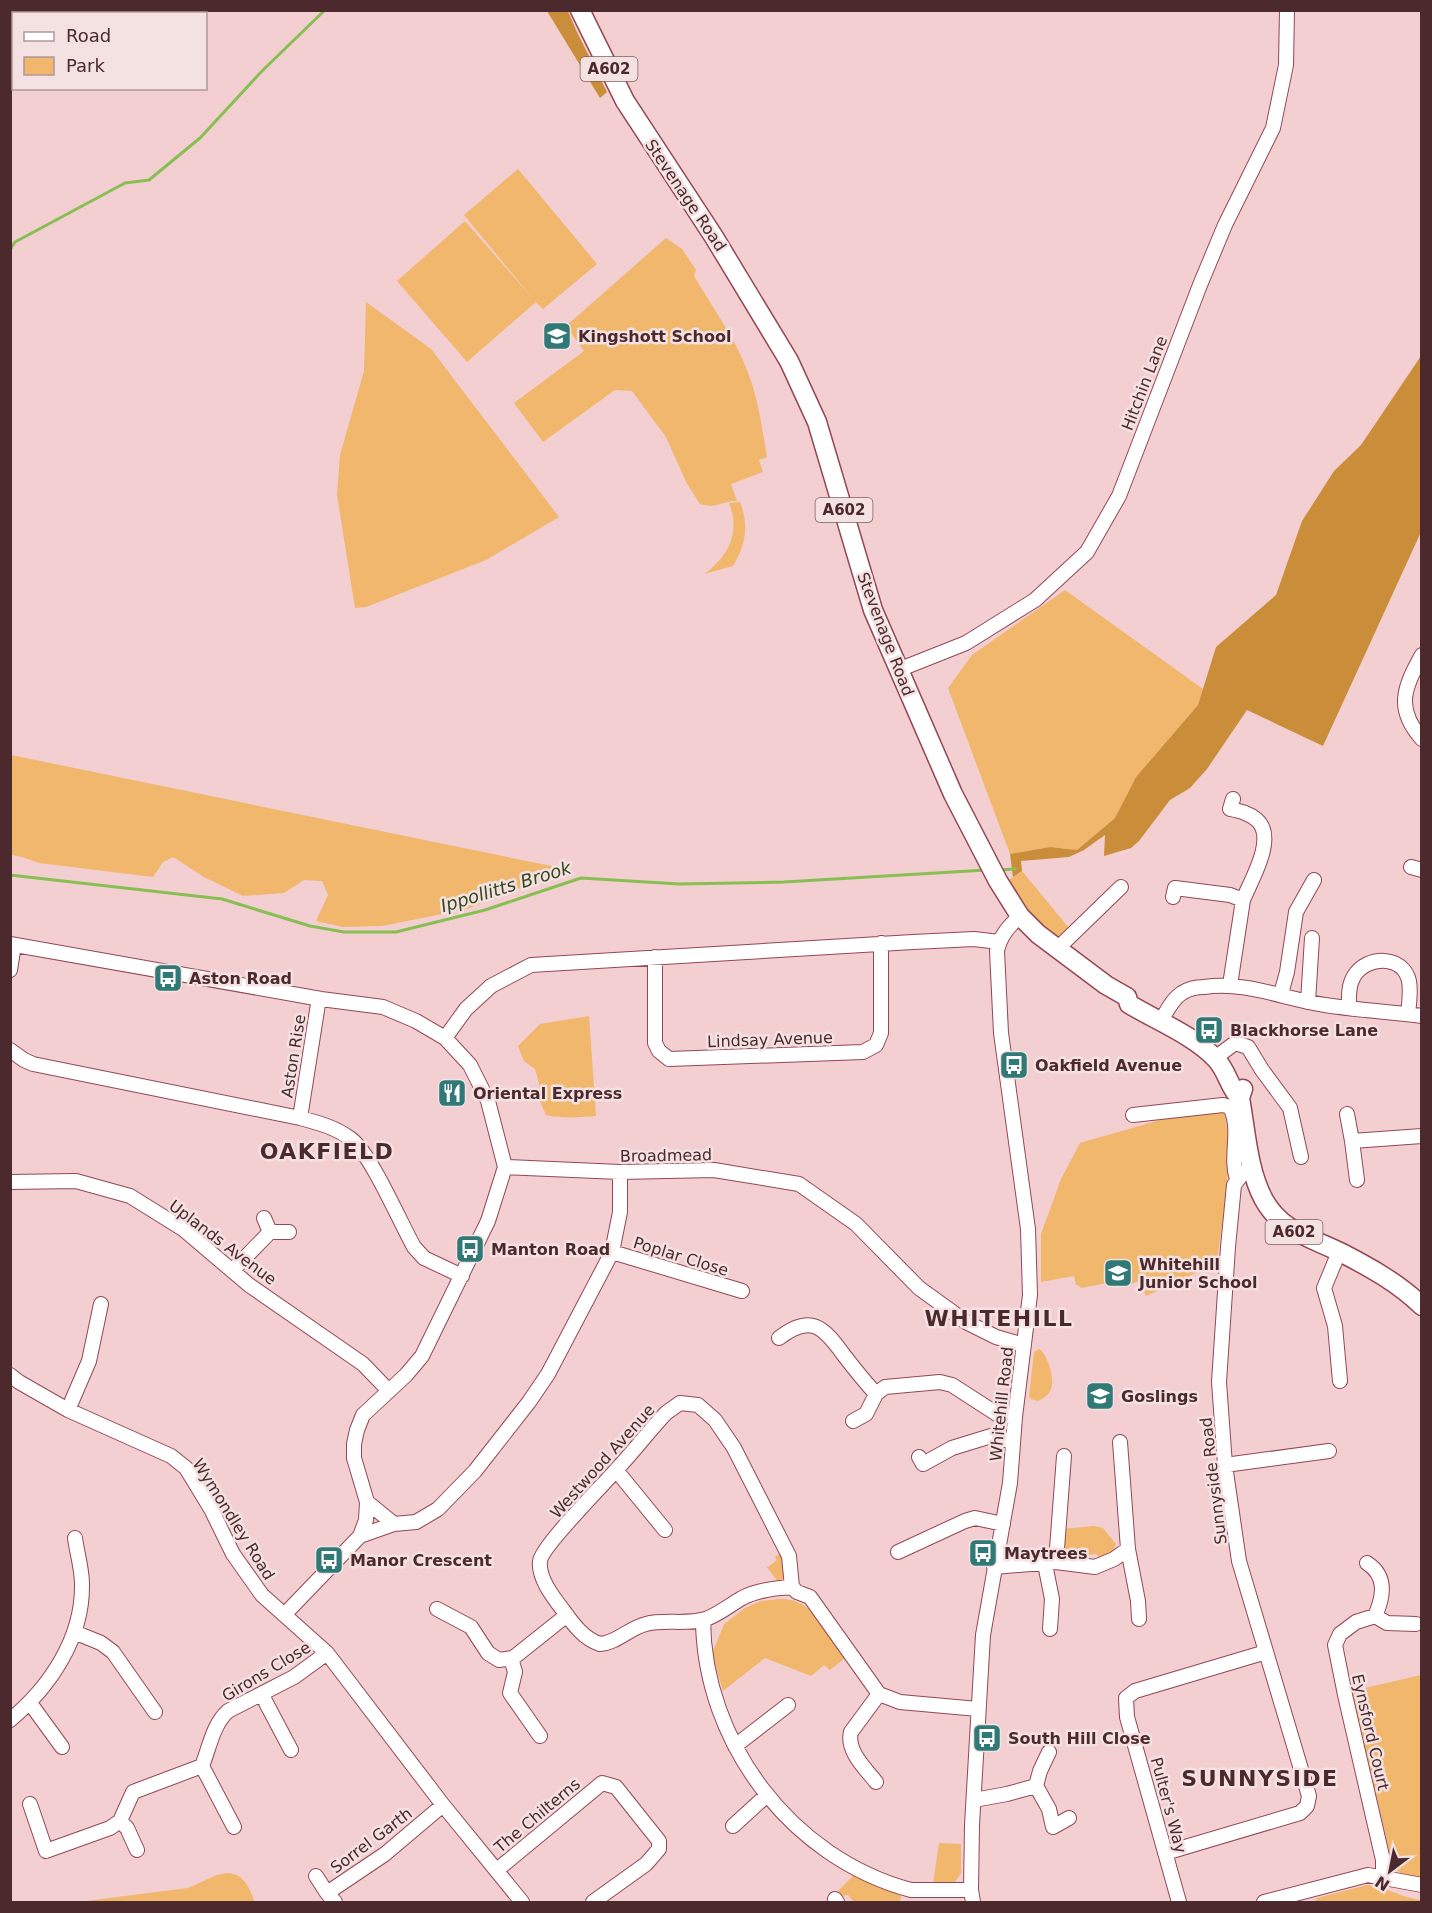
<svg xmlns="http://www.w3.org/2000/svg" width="1432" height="1913" font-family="'DejaVu Sans',sans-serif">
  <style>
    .green { fill: #f0b76d }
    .forest { fill: #ca8e3b }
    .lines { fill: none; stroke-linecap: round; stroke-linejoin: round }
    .stream { stroke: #87bf53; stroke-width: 3 }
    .minor-casing { stroke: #944753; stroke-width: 16 }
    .major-casing { stroke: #944753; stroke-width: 21 }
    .minor { stroke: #fff; stroke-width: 14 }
    .major { stroke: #fff; stroke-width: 18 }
    .labels { text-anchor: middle; stroke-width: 5; stroke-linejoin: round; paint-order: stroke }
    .shield { fill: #f4e1e2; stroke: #7e6063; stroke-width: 1.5 }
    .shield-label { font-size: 15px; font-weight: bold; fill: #4b292d }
    .street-label { font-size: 16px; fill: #4b292d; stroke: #f4e1e2 }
    .poi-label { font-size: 16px; font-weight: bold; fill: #4b292d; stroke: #f4e1e2; text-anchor: start }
    .water-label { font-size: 18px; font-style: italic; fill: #32491e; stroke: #f4e1e2 }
    .district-label { font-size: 22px; font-weight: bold; letter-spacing: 1.5px; fill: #4b292d; stroke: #f4e1e2 }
  </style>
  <rect width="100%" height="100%" fill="#f3cfd2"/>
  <!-- green -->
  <path class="green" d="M 518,169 L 597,264 L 543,309 L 536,302 L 467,362 L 397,281 L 465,221 L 533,299 L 464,215 Z
    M 666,238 L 682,249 L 696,270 L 694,276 C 712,307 734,336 747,370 C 758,397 762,428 767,457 L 759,460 L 763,472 L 731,484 L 737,501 C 721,501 718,509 700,504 L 686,482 L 666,437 L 632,391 L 615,390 L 543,442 L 514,403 L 584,351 L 566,326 Z
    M 366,302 L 431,349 L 559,517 L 486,560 L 366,607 L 355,608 L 337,495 L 340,455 L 364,371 Z
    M 740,502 C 749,525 746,545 733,566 L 704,574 C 728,557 741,532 729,503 Z
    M 1065,590 L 1203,689 L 1198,705 L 1136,777 L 1115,818 L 1077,850 L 1050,847 L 1010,854 L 948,688 L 972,655 Z
    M 11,755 L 556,867 L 558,873 L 467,909 L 382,926 L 343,927 L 316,921 L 328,895 L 322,881 L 304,880 L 284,893 L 243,896 L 204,877 L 173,857 L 163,862 L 153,877 L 39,863 L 22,857 L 11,855 Z
    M 1022,871 L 1069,928 L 1062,935 C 1043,940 1018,894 1009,880 Z
    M 589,1016 L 596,1116 C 579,1117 563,1119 546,1115 L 540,1101 L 539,1083 L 535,1069 L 524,1061 L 518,1046 L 540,1024 Z
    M 1224,1112 C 1235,1158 1222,1216 1217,1263 L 1146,1296 L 1140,1281 L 1130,1284 L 1128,1279 L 1081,1288 L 1078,1285 L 1076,1285 L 1074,1276 L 1041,1282 L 1041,1234 L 1061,1179 L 1080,1143 L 1167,1118 Z
    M 1039,1349 C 1048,1354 1055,1380 1051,1389 C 1049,1395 1043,1399 1037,1401 L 1031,1399 L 1029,1396 L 1034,1352 Z
    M 1094,1526 L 1103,1528 L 1116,1544 L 1111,1555 L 1101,1559 L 1096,1554 L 1088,1555 L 1087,1560 L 1065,1557 L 1062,1553 L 1062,1529 Z
    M 770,1531 L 785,1559 L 786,1576 L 779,1583 L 766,1566 L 768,1567 L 777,1560 L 775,1557 L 780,1553 L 769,1532 Z
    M 778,1599 C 784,1599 791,1599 797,1602 C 816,1609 833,1641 845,1658 L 830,1670 L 824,1665 L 811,1676 L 765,1658 L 723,1691 L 712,1654 L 724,1624 L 745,1608 L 761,1601 Z
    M 1421,1675 L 1421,1878 L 1403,1875 L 1393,1867 L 1352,1691 Z
    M 939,1843 L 961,1844 L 961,1873 L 953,1885 L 933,1884 Z
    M 227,1873 C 245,1874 249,1888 255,1902 L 78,1902 L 188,1888 L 217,1875 Z
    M 854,1875 L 900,1893 L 901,1898 L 899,1902 L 854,1902 L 848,1895 L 840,1896 L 837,1892 Z
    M 1367,1885 C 1386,1887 1402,1898 1421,1900 L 1421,1902 L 1314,1902 L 1317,1898 Z"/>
  <!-- forest -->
  <path class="forest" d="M 547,11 L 568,11 L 576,30 L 607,92 L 600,98 Z
    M 1421,356 L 1421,532 L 1323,746 L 1247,710 L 1207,769 L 1190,788 L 1170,800 L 1139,841 L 1131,848 L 1104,856 L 1105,835 L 1084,850 L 1069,857 L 1021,861 L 1022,871 L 1013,877 L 1010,854 L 1050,847 L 1077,850 L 1115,818 L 1136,777 L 1198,705 L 1216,647 L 1276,595 L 1302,521 L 1334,471 L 1361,445 Z"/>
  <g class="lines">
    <!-- stream -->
    <path class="stream" d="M 10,250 L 15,242 L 125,183 L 149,180 L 200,138 L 262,71 L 325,10
      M 999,870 L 1015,869
      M 10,875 L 222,899 L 310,926 L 344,932 L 396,932 L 485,910 L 581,878 L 679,884 L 784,882 L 986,870"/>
    <!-- minor casing -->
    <g class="minor-casing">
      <path id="minor" d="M 1422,655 C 1404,687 1395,709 1422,739
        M 898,670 L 966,643 L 1035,600 L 1087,552 L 1119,496 L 1200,285 L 1225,225 L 1273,128 L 1286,65 L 1287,10
        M 1233,799 L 1230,809 C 1240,811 1249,813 1257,820 C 1277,838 1251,880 1243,900
        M 1411,867 L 1422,870
        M 1173,897 L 1175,888 L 1230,895 L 1243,900 L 1230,985
        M 10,944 L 321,999 L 383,1007 L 416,1021 L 445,1038 L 470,1065 L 488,1101 L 505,1167 L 488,1221 L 422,1356 L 406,1375 L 363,1415 L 357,1430 L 354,1444 L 354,1458 L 367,1502 L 366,1520 L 360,1536 L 285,1614
        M 1057,949 L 1121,887
        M 655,957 L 655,1043 L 659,1051 L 669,1059 L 863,1052 L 876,1045 L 881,1033 L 881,943
        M 10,970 L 14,945
        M 1281,994 L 1287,972 L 1296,912 L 1314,880
        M 1308,1002 L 1312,938
        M 1349,1008 C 1349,997 1348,986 1354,976 C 1367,955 1403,955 1409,981 C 1411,991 1409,1004 1408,1014
        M 1160,1022 C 1166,1013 1172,999 1182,993 C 1188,989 1196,987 1204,987 C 1247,981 1284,999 1325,1005 C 1357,1010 1390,1012 1422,1016
        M 445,1038 L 466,1009 L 491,986 L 531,965 L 913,942 L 974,939 L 999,942
        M 10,1050 L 24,1060 L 33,1064 L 300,1118 C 319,1123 335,1127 351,1139 C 371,1154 400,1222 414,1247 L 424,1258 L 462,1276
        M 1215,1058 L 1235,1043 L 1248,1047 L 1262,1070 L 1290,1108 L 1301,1157
        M 1347,1114 L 1352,1141 L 1422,1136
        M 1133,1115 L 1223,1105 L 1230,1107 C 1242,1130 1229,1156 1237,1179
        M 300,1118 L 318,1004 L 321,999
        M 1352,1141 L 1357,1180
        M 505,1167 L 620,1172 L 714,1170 L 799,1184 L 856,1224 L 919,1288 L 966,1322 L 996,1337 L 1024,1345
        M 10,1182 L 76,1181 L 130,1196 L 183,1229 L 249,1285 L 363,1364 L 389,1391
        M 264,1218 L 270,1232
        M 612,1252 L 742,1291
        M 1339,1252 L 1324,1288 L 1335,1326 L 1340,1381
        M 233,1270 L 270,1232 L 289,1232
        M 779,1338 C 810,1314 823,1326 843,1354 C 853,1367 865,1382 876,1394
        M 10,1375 L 19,1382 L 68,1410 L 171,1456 L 186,1468 L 211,1509 L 233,1554 L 262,1595 L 327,1653 L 443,1805 L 522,1902
        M 68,1410 L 89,1361 L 101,1304
        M 853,1421 L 866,1414 L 876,1394 L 885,1387 L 940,1382 L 952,1385 L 1000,1416 L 1015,1417
        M 919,1457 L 923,1464 L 952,1448 L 991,1436 L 1013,1442
        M 1225,1465 L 1329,1451
        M 616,1470 L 665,1530
        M 367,1502 L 394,1524
        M 360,1536 L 394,1524 L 416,1522 L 438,1509 L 475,1471 L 529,1402 L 548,1374 L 612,1252 L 620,1212 L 620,1172
        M 1128,1549 L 1138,1601 L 1139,1619
        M 898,1552 L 965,1521 L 975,1518 L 1003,1524
        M 1056,1562 L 1064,1456
        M 1367,1563 C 1387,1576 1384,1596 1375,1616
        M 1045,1564 L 1052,1599 L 1050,1629
        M 994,1567 L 1056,1562 L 1095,1567 L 1114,1559 L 1128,1549 L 1120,1442
        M 792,1587 L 789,1556 L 734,1448 L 715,1420 L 698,1405 L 680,1403 L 666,1413 C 649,1431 634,1451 617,1469 C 604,1484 542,1546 540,1561 C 538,1578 553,1597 563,1610 C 573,1624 584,1639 600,1644 C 617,1643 629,1628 646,1624 C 665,1619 687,1625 706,1619 C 719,1614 730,1605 742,1598 C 757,1590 775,1588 792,1587 L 797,1592 L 810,1597 L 879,1694 L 900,1702 L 978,1709
        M 437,1609 L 471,1627 L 488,1653 L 499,1660 L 513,1658 L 567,1615
        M 703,1620 C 704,1742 791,1858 911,1890 L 971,1890
        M 74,1632 L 101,1643 L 113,1652 L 155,1712
        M 511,1658 L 515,1672 L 510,1693 L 540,1736
        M 259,1696 L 264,1699 L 291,1750
        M 30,1703 L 62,1747
        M 10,1720 C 50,1687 83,1638 82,1584 C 82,1569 77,1553 75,1538
        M 735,1746 L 788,1705
        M 202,1766 L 234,1827
        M 876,1782 C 866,1769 846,1751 851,1732 L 879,1694
        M 1036,1786 L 1049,1809 L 1053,1827 L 1069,1818
        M 974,1800 L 1007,1794 L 1036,1786 L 1040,1771 L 1049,1752
        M 30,1804 L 46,1851 L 110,1828 L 120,1821 L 133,1792 L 202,1766 C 209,1749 213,1724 228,1711 L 294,1677 L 327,1653
        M 120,1821 L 127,1828 L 137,1850
        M 733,1826 L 767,1795
        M 1165,1853 L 1300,1813 L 1307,1806 L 1309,1796 L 1239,1561 L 1225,1465 L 1219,1382 L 1228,1247 L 1234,1185 L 1243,1173 L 1253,1169
        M 497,1870 L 602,1783 L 616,1787 L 659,1841 L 659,1849 L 646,1864 L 593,1902
        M 316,1876 L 327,1893
        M 1383,1877 L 1383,1860 L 1345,1695 L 1335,1645 L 1340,1634 L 1356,1622 L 1375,1616 L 1387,1623 L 1416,1624
        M 835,1899 L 837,1902
        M 335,1902 L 327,1893 L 385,1854 L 443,1805
        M 973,1902 L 971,1890 L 972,1825 L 983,1635 L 1010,1483 L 1015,1417 L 1030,1295 L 1028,1229 L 1001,1033 L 997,951 C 1000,936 1009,926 1020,916
        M 1179,1902 L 1127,1717 L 1126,1698 L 1135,1691 L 1266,1652
        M 1264,1902 L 1368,1875 L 1422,1885"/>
    </g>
    <!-- major casing -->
    <g class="major-casing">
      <path id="major" d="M 580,10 L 625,101 L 714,237 L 789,361 L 817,422 L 873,610 L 953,794 L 998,881 L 1020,916 L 1038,934 L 1106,985 L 1127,997 L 1129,1004 C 1157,1021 1193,1035 1216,1059 C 1228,1072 1229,1088 1240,1098
        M 1243,1089 L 1240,1098 C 1246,1131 1248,1171 1264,1200 C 1282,1232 1312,1238 1342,1253 C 1371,1268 1398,1283 1422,1306"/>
    </g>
    <!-- minor -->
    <use href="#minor" class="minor"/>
    <!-- major -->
    <use href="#major" class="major"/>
  </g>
  <!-- icons -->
  <defs>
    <g id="school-square" transform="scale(1.5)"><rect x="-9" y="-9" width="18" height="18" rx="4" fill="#307977" stroke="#f4e1e2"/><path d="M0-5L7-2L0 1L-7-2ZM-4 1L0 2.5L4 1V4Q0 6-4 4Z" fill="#fff"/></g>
    <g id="bus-square" transform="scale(1.5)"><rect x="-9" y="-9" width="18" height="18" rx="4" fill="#307977" stroke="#f4e1e2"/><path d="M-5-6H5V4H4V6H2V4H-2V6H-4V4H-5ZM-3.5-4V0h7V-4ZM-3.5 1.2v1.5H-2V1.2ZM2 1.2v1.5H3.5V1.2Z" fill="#fff"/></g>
    <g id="restaurant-square" transform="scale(1.5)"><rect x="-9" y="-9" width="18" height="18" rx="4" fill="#307977" stroke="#f4e1e2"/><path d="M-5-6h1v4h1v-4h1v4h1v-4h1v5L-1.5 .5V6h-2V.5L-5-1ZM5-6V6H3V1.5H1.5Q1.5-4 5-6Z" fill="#fff"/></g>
  </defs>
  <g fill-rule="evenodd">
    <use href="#school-square" x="557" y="336"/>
    <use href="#bus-square" x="168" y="978"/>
    <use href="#bus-square" x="1209" y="1030"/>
    <use href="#bus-square" x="1014" y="1065"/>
    <use href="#restaurant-square" x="452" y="1093"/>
    <use href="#bus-square" x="470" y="1249"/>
    <use href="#school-square" x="1118" y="1273"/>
    <use href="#school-square" x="1100" y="1396"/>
    <use href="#bus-square" x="983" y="1553"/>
    <use href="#bus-square" x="329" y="1560"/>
    <use href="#bus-square" x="987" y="1738"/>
  </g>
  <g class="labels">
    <!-- shield labels -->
    <g class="shield">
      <rect x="580.5" y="57" width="57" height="24" rx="4.5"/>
      <rect x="815.5" y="498" width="57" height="24" rx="4.5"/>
      <rect x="1265.5" y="1220" width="57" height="24" rx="4.5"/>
    </g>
    <g class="shield-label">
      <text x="609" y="74">A602</text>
      <text x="844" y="515">A602</text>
      <text x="1294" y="1237">A602</text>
    </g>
    <!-- street labels -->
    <g class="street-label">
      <text transform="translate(686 195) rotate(56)" y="6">Stevenage Road</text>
      <text transform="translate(1144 383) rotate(-69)" y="6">Hitchin Lane</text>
      <text transform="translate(886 634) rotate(69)" y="6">Stevenage Road</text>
      <text transform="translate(770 1039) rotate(-2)" y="6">Lindsay Avenue</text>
      <text transform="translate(293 1056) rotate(-81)" y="6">Aston Rise</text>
      <text transform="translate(666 1155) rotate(-1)" y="6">Broadmead</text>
      <text transform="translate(223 1242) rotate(37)" y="6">Uplands Avenue</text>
      <text transform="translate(681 1256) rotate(17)" y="6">Poplar Close</text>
      <text transform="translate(1001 1404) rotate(-84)" y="6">Whitehill Road</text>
      <text transform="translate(602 1461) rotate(-48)" y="6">Westwood Avenue</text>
      <text transform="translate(1213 1481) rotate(-97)" y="6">Sunnyside Road</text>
      <text transform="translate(234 1519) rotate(58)" y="6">Wymondley Road</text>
      <text transform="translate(266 1671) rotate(-31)" y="6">Girons Close</text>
      <text transform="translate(1371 1732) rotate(77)" y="6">Eynsford Court</text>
      <text transform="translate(1169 1805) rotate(75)" y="6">Pulter's Way</text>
      <text transform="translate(537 1815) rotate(-40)" y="6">The Chilterns</text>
      <text transform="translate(371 1840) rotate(-37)" y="6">Sorrel Garth</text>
    </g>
    <!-- poi labels -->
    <g class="poi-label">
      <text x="578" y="342">Kingshott School</text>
      <text x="189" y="984">Aston Road</text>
      <text x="1230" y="1036">Blackhorse Lane</text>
      <text x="1035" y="1071">Oakfield Avenue</text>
      <text x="473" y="1099">Oriental Express</text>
      <text x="491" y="1255">Manton Road</text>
      <text x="1139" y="1270">Whitehill<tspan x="1139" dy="18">Junior School</tspan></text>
      <text x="1121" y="1402">Goslings</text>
      <text x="1004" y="1559">Maytrees</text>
      <text x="350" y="1566">Manor Crescent</text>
      <text x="1008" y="1744">South Hill Close</text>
    </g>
    <!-- water labels -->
    <g class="water-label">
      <text transform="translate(506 887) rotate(-17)" y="6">Ippollitts Brook</text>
    </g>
    <!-- district labels -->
    <g class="district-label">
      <text x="327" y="1159">OAKFIELD</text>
      <text x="999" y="1326">WHITEHILL</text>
      <text x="1260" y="1786">SUNNYSIDE</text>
    </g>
  </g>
  <!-- border -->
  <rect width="1432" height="1913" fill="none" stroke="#4b292d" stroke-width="24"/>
  <!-- legend -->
  <rect x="12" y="12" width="195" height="78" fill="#f4e1e2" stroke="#b0979a" stroke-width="1.5"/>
  <rect x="24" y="32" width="30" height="9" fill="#ffffff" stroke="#b0979a" stroke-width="1.5"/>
  <text x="66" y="42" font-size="18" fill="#4b292d">Road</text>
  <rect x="24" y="57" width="30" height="18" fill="#f0b76d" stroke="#b0979a" stroke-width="1.5"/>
  <text x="66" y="72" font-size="18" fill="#4b292d">Park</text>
  <!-- north arrow -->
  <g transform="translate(1390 1871) rotate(212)" stroke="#f4e1e2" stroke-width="4.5" paint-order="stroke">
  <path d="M0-4.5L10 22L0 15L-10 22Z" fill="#4b292d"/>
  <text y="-9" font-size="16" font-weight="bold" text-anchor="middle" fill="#4b292d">N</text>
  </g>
</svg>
